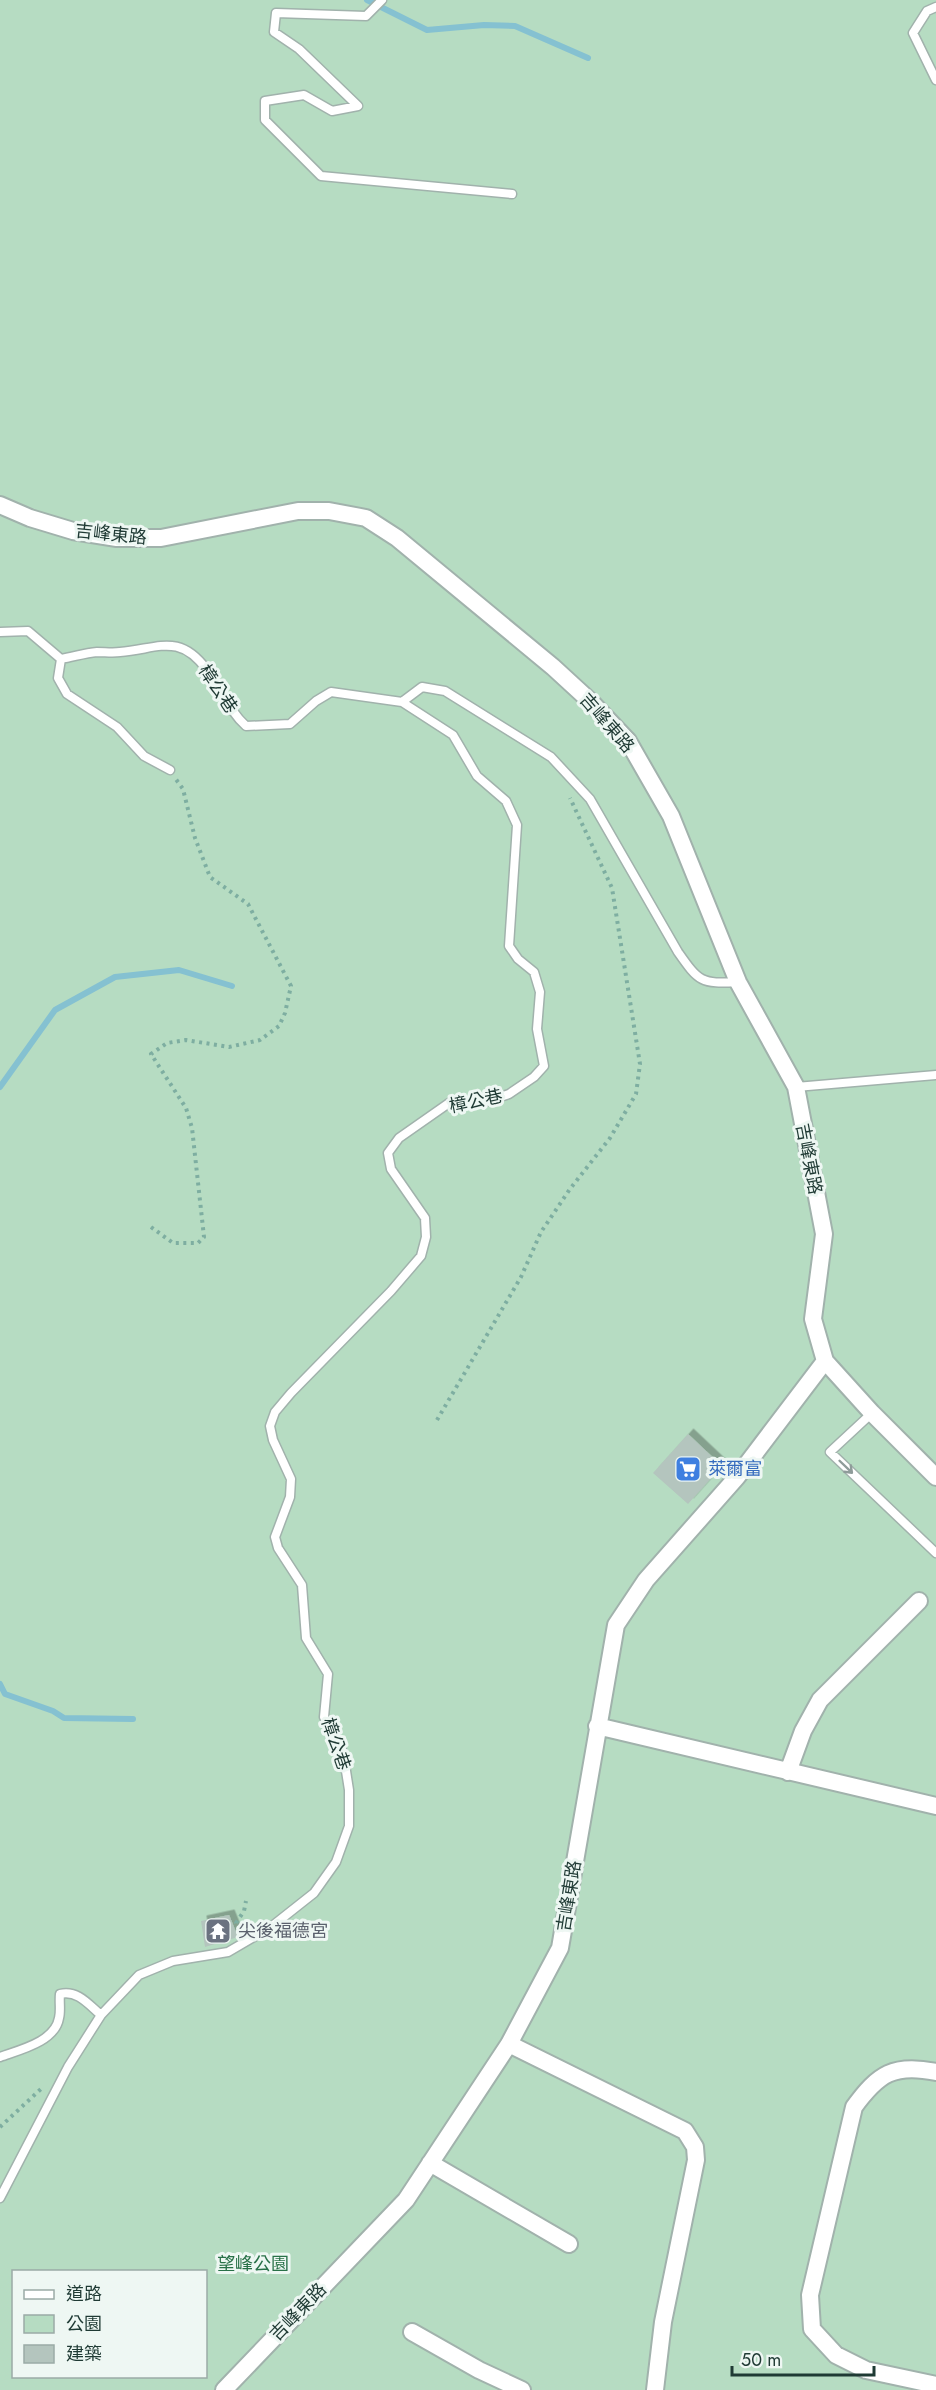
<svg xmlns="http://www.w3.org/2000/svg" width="936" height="2390" font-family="Jost,'Noto Sans TC',sans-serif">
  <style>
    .green { fill: #b6dcc2; fill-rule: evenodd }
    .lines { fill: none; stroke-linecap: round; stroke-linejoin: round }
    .stream { stroke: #85c1d1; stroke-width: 6 }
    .building { fill: #b4c5be; filter: url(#shadow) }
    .lane-casing { stroke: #a1b2ac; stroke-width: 11 }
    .street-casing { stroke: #a1b2ac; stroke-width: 20 }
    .path { stroke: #7eaea1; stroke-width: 4; stroke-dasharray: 3 4.5; stroke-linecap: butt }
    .lane { stroke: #fff; stroke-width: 8 }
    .street { stroke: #fff; stroke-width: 16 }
    .oneway { stroke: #8f9c9a }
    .labels { text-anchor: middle; stroke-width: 6; stroke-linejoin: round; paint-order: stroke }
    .street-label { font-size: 18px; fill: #1f3a34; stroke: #eef7f3 }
    .shop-label { font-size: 18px; fill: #366cbe; stroke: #eef7f3; text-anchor: start }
    .worship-label { font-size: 18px; fill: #5b616d; stroke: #eef7f3; text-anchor: start }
    .park-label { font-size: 18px; fill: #297148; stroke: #eef7f3 }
  </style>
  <defs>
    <filter id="shadow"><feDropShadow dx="5.5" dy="-5.5" stdDeviation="0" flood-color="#0004"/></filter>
  </defs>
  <rect width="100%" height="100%" fill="#deeae5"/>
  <!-- green -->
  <path class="green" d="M 0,0 L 936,0 L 936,2390 L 0,2390 ZM 14,2272 L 206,2272 L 206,2376 L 14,2376 Z"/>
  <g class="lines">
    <!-- stream -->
    <path class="stream" d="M 367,0 L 427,30 L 484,25 L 515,26 L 588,58
      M 0,1087 L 55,1010 L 115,977 L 179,970 L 232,986
      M 0,1684 L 5,1694 L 53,1711 L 64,1718 L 133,1719"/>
  </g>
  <!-- building -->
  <path class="building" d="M 688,1434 L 722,1466 L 688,1504 L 653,1473 Z
    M 229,1915 L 238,1937 L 205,1947 L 201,1921 Z"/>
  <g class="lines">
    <!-- lane casing -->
    <g class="lane-casing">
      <path id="lane" d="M 382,0 L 366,16 L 276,13 L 274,32 L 299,49 L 358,106 L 332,111 L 304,95 L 265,101 L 265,120 L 321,176 L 512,194
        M 936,80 L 913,33 L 927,11 L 936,7
        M 0,632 L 28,631 L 61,659 C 73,657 85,653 97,652 C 105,652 113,653 120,652 C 158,649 179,632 207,670 C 221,688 229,711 246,726 L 290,724 L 316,701 L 331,692 L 402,702 L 453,735 L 477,776 L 506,801 L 517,825 L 509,946 L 518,959 L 534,972 L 540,992 L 537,1029 L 544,1066 L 534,1077 L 509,1094 L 482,1103 L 449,1103 L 399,1138 L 388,1153 L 391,1169 L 425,1218 L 426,1237 L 421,1256 L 391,1291 L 291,1393 L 275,1412 L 270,1426 L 273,1440 L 291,1479 L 290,1497 L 275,1537 L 278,1548 L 302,1585 L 306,1638 L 328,1674 L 324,1717 L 343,1752 L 349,1790 L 349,1826 L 336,1862 L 314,1893 L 271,1927 L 228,1952 L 173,1961 L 139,1975 L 101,2015 L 68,2067 L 0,2198
        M 61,659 L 58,678 L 67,694 L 117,727 L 144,756 L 170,770
        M 402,702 L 422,687 L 445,691 L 551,757 L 590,799 L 678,952 C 699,982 701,984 738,982
        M 796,1087 L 936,1075
        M 872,1413 L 830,1452 L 936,1553
        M 0,2057 C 19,2050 55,2042 59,2018 C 61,2011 59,2002 60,1994 C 78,1990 88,2004 101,2015"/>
    </g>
    <!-- street casing -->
    <g class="street-casing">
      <path id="street" d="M 0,505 L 30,518 L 73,531 L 117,538 L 161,538 L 298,511 L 329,511 L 366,518 L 397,538 L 553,667 L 590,701 L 628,741 L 671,816 L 738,982 L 796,1087 L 824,1234 L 813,1319 L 825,1361 L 872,1413 L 936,1477
        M 597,1726 L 936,1806
        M 788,1772 L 803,1731 L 820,1700 L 919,1601
        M 509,2044 L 685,2131 L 695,2147 L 696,2160 L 663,2322 L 655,2390
        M 936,2072 C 894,2063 878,2074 854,2107 L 810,2295 L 812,2329 L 836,2355 L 866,2370 L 936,2385
        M 430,2163 L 569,2244
        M 412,2332 L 479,2370 L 522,2390
        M 224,2390 L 406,2200 L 509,2044 L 560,1948 L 616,1625 L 646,1580 L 737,1477 L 825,1361"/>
    </g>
    <!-- path -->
    <path class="path" d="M 151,1227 L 173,1243 L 198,1243 L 204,1237 L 192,1128 L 186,1108 L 151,1054 L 167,1043 L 186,1040 L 229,1047 L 260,1040 L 279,1026 L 285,1013 L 291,986 L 248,904 L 210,877 L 195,838 L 183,789 L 175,778
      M 437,1420 L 521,1277 L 541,1232 L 570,1189 L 610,1138 L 636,1094 L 640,1064 L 612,888 L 570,798
      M 239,1930 L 236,1923 L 244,1911 L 246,1901
      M 0,2127 L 42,2088"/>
    <!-- lane -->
    <use href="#lane" class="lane"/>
    <!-- street -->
    <use href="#street" class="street"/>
  </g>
  <!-- one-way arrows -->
  <defs><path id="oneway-shaft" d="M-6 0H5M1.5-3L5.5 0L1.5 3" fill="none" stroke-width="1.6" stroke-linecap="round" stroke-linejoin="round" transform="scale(1.5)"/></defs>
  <use class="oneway" href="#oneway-shaft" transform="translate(846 1467) rotate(44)"/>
  <!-- icons -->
  <defs>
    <g id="supermarket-square" transform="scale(1.35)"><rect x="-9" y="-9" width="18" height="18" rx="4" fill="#3f7fe0" stroke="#eef7f3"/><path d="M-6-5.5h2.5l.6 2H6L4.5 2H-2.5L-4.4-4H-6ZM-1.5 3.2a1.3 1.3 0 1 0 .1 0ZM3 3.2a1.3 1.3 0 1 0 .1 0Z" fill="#fff"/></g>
    <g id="temple-square" transform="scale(1.35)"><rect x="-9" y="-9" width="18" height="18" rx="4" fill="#6b7280" stroke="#eef7f3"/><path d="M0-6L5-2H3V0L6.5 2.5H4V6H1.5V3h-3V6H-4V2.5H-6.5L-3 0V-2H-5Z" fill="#fff"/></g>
  </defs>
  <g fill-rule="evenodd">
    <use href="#supermarket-square" x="688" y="1469"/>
    <use href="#temple-square" x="218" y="1931"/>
  </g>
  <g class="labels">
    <!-- street labels -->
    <g class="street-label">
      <text transform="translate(111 534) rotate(6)" y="6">吉峰東路</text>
      <text transform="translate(218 689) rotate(56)" y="6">樟公巷</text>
      <text transform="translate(607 723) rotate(49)" y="6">吉峰東路</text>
      <text transform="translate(476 1101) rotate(-12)" y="6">樟公巷</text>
      <text transform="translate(809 1159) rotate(79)" y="6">吉峰東路</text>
      <text transform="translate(336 1744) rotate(71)" y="6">樟公巷</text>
      <text transform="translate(569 1896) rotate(-81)" y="6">吉峰東路</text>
      <text transform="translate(298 2312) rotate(-46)" y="6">吉峰東路</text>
    </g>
    <!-- shop labels -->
    <g class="shop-label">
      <text x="708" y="1475">萊爾富</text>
    </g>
    <!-- worship labels -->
    <g class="worship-label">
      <text x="238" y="1937">尖後福德宮</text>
    </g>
    <!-- park labels -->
    <g class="park-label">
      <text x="253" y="2270">望峰公園</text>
    </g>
  </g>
  <!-- legend -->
  <rect x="12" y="2270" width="195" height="108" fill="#eef7f3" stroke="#9baba7" stroke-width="1.5"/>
  <rect x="24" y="2290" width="30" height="9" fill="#ffffff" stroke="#9baba7" stroke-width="1.5"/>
  <text x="66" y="2300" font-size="18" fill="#1f3a34">道路</text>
  <rect x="24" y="2315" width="30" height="18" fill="#b6dcc2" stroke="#9baba7" stroke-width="1.5"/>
  <text x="66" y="2330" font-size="18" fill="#1f3a34">公園</text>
  <rect x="24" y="2345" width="30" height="18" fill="#b4c5be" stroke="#9baba7" stroke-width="1.5"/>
  <text x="66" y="2360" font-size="18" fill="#1f3a34">建築</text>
  <!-- scale -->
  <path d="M732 2366v9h142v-9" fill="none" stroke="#1f3a34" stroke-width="3"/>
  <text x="741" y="2366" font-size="18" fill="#1f3a34" stroke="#eef7f3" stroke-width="4.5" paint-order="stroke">50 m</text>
</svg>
